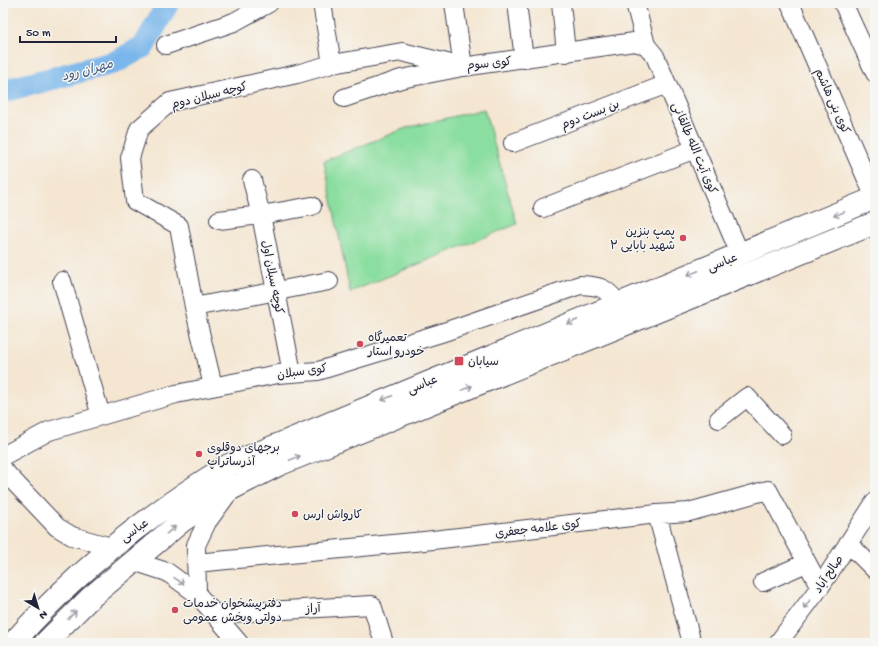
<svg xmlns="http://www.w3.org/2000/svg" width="878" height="646" font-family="'Gochi Hand','Playpen Sans Arabic',sans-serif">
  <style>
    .green { fill: #8ade9f; stroke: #56806d }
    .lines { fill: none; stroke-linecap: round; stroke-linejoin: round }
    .river { stroke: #79b6eb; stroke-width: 23 }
    .minor-casing { stroke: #423f52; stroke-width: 20 }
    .major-casing { stroke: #423f52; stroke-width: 24 }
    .minor { stroke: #fff; stroke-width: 18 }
    .major { stroke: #fff; stroke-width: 22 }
    .oneway { stroke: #9c9ca7 }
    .poi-dot { fill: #d1495b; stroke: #f6f6f2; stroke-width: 1.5 }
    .labels { text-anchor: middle; stroke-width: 3; stroke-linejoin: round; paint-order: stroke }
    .street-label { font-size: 12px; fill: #22223b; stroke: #f6f6f2 }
    .poi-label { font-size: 12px; fill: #22223b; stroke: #f6f6f2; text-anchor: start }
    .water-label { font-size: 13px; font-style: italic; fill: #405679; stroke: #f6f6f2 }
  </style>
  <rect width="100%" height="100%" fill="#f6f6f2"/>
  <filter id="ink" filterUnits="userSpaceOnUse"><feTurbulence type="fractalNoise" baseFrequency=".025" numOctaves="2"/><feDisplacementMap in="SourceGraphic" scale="8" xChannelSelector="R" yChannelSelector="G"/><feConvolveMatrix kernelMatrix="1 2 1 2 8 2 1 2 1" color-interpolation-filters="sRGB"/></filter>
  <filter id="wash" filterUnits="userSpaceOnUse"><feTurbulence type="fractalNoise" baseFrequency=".012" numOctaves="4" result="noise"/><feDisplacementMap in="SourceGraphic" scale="16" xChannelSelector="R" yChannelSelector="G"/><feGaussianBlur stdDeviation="0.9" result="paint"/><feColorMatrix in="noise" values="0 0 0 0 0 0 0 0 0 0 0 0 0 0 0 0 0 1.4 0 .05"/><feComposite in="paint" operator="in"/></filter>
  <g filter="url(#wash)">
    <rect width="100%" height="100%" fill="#f4e6d1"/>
    <!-- green -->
    <path class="green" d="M 484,109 L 517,224 L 350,292 L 324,161 L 406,128 Z"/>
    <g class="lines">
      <!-- river -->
      <path class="river" d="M 3,91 L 116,62 L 144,46 L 168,3"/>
    </g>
  </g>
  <g filter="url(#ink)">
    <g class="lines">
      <!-- minor casing -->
      <g class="minor-casing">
        <path id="minor" d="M 322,3 L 332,64
          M 454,3 L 463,67
          M 517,3 L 524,59
          M 561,3 L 566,53
          M 635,3 L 646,45 L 655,56 L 740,254
          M 790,3 L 875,198
          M 843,3 L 875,73
          M 166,45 L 234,22 L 269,3
          M 344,98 L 401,79 L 458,68
          M 513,143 L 667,84
          M 252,180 L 261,215 L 292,373
          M 543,208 L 695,149
          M 219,220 L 261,215 L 312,206
          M 62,281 L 101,416
          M 194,307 L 329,281
          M 213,386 L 194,307 L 179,226 L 135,201 L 130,158 L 139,129 L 170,102 L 297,74 L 332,64 L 402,52 L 463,67 L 634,42 L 646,45
          M 719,419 L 747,397 L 782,435
          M 3,456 L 49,431 L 176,394 L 278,374 L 318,371 L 441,333 L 580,285 C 601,286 605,287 619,304
          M 3,470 L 57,527 L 72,536 L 111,547
          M 657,514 L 692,643
          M 848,543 L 875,570
          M 133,561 L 167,572 L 197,594 L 239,643
          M 196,563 L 424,541 L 657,514 L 689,512 L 768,490 L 820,587
          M 763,582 L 806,563
          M 197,594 L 196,545 L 207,522 L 226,496
          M 214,614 L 372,605 L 384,643
          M 778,643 L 820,587 L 875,502"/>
      </g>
      <!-- major casing -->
      <g class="major-casing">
        <path id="major" d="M 13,643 C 76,571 147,515 229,465 L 875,198
          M 45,643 L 90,598 L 182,521 L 231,489 L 278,465 L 875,223"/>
      </g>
      <!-- minor -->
      <use href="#minor" class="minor"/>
      <!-- major -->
      <use href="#major" class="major"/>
    </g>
    <!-- one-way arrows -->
    <defs><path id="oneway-shaft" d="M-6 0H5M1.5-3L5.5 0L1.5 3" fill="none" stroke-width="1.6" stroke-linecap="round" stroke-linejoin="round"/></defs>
    <g class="oneway">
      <use href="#oneway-shaft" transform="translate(839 214) rotate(158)"/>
      <use href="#oneway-shaft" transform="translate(693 273) rotate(158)"/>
      <use href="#oneway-shaft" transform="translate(573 322) rotate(158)"/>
      <use href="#oneway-shaft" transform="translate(467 388) rotate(-22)"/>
      <use href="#oneway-shaft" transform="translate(387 398) rotate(157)"/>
      <use href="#oneway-shaft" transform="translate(295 458) rotate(-22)"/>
      <use href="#oneway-shaft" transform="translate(171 530) rotate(-39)"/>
      <use href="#oneway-shaft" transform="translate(179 581) rotate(35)"/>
      <use href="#oneway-shaft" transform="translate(807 604) rotate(127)"/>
      <use href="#oneway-shaft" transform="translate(72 615) rotate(-45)"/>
    </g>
  </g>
  <!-- markers -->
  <g class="poi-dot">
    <circle cx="683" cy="238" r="4"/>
    <circle cx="360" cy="344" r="4"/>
    <rect x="454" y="356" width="10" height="10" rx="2"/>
    <circle cx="199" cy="454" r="4"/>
    <circle cx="295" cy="514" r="4"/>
    <circle cx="175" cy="610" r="4"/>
  </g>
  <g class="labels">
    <!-- street labels -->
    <g class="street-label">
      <text transform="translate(489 63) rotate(-6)" y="4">کوی سوم</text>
      <text transform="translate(209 95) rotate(-14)" y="4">کوچه سبلان دوم</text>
      <text transform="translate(833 101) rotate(66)" y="4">کوی بنی هاشم</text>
      <text transform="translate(590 114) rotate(-21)" y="4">بن بست دوم</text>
      <text transform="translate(695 148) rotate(67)" y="4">کوی آیت الله طالقانی</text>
      <text transform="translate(722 262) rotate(-22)" y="4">عباسى</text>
      <text transform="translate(273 277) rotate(79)" y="4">کوچه سبلان اول</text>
      <text transform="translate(302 371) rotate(-8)" y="4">کوی سبلان</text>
      <text transform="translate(422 384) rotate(-23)" y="4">عباسى</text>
      <text transform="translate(538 528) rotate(-7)" y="4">کوی علامه جعفری</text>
      <text transform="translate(134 530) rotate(-36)" y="4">عباسى</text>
      <text transform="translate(828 574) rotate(-56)" y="4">صالح آباد</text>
      <text transform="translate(313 608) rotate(-3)" y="4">آراز</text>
    </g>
    <!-- poi labels -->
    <g class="poi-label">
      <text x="675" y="235" text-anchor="end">پمپ بنزین<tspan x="675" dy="14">شهید بابایی ۲</tspan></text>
      <text x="368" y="341">تعمیرگاه<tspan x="368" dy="14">خودرو استار</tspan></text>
      <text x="468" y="365">سیابان</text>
      <text x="207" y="451">برجهای دوقلوی<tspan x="207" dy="14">آذرساتراپ</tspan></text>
      <text x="303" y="518">کارواش ارس</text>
      <text x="183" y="607">دفترپیشخوان خدمات<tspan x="183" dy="14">دولتی وبخش عمومی</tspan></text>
    </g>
    <!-- water labels -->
    <g class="water-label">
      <text transform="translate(87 69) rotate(-15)" y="5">مهران رود</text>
    </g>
  </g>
  <!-- margin -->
  <rect width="878" height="646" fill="none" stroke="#f6f6f2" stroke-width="16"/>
  <!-- north arrow -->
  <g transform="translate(38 608) rotate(142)" stroke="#f6f6f2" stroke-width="3" paint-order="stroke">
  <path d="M0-3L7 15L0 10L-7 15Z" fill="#22223b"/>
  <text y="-6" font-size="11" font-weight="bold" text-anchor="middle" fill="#22223b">N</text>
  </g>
  <!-- scale -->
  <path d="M20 36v6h96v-6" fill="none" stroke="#22223b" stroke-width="2"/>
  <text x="26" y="36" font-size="12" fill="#22223b" stroke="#f6f6f2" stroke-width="3" paint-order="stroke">50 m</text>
</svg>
